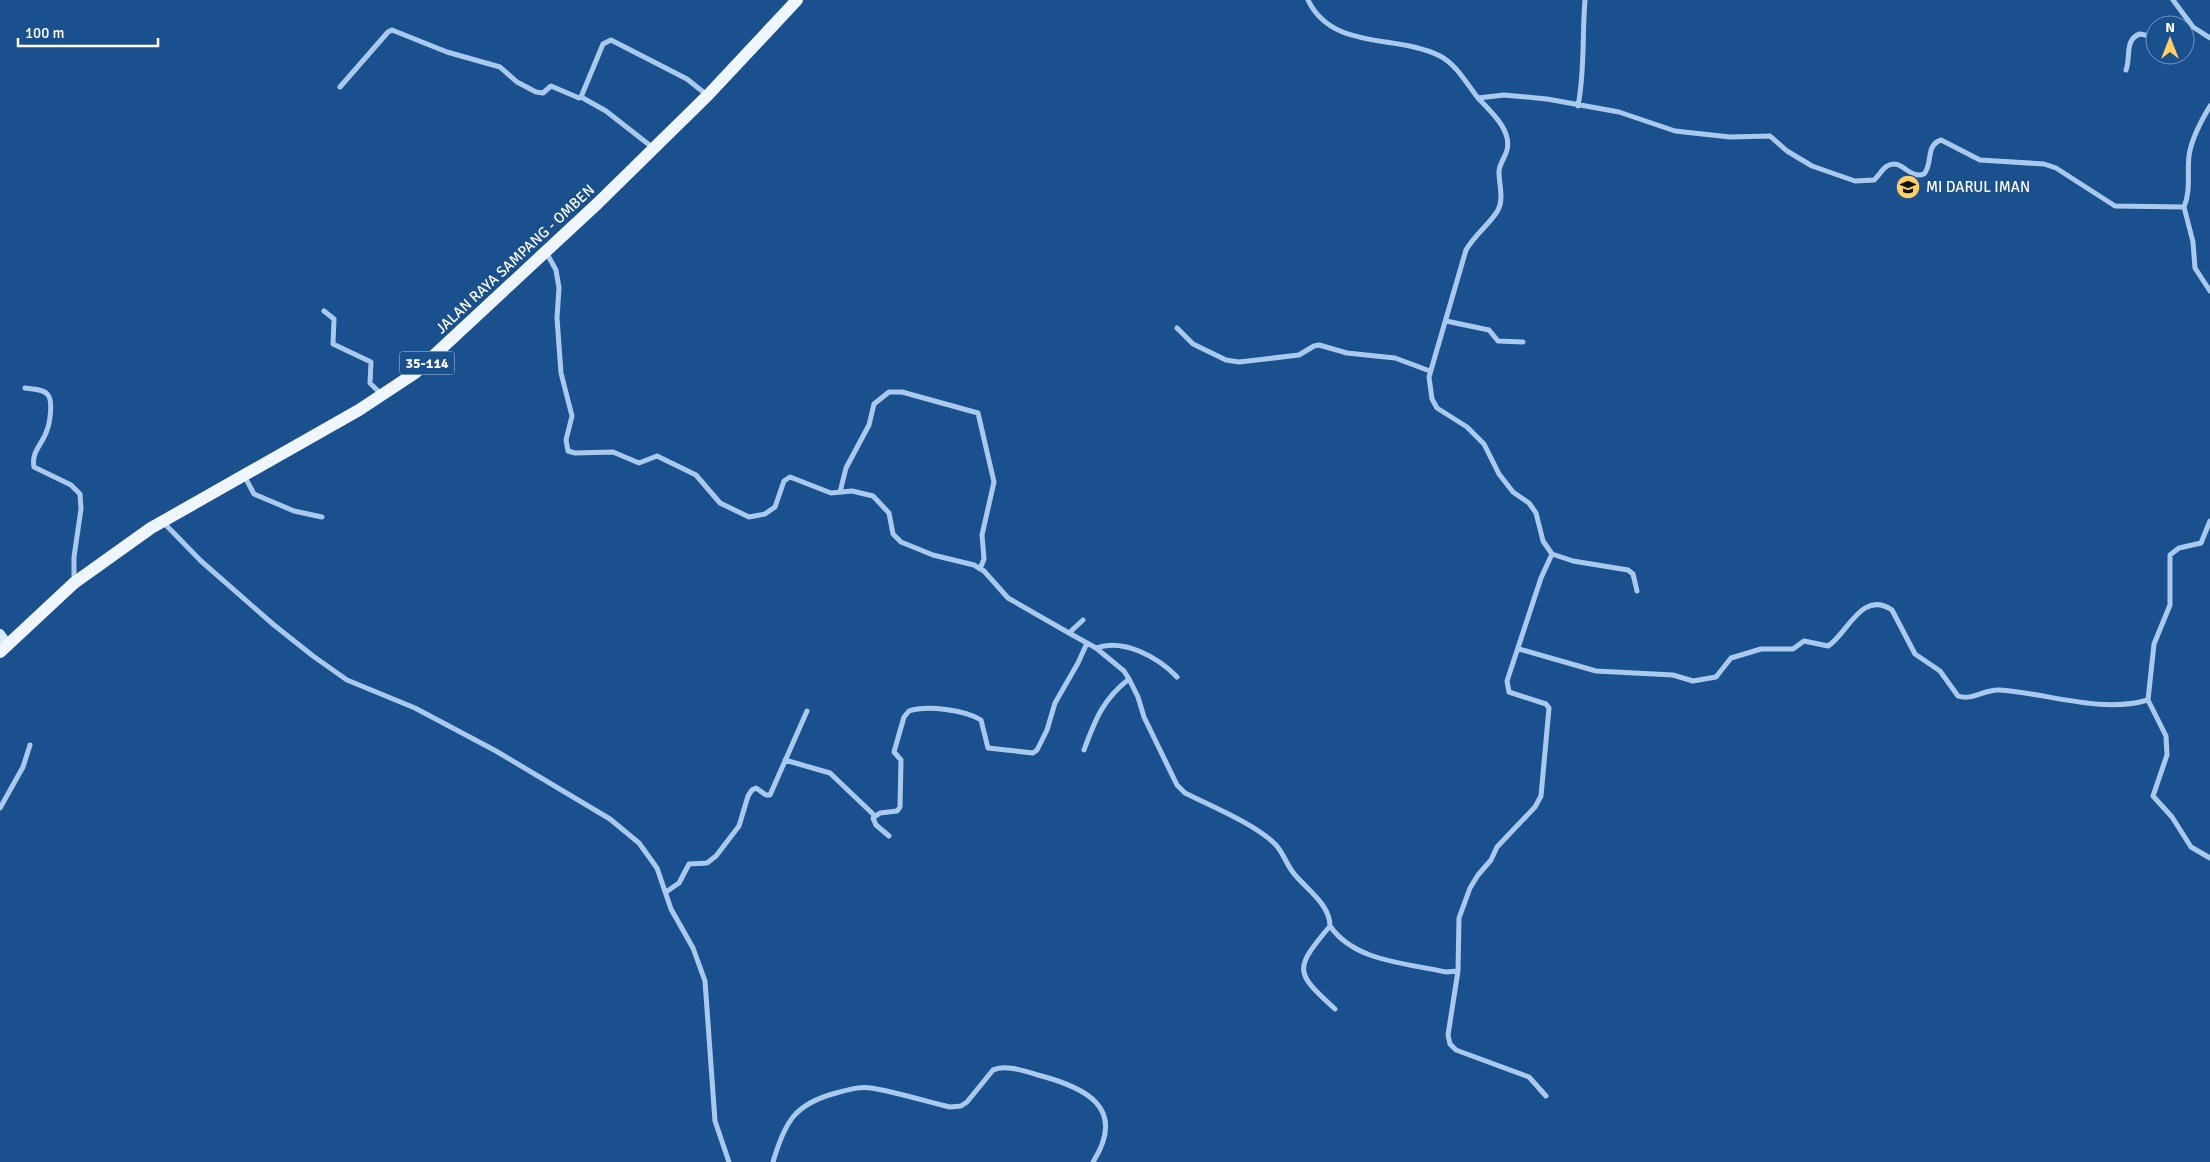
<svg xmlns="http://www.w3.org/2000/svg" width="2210" height="1162" font-family="Signika,sans-serif">
  <style>
    .lines { fill: none; stroke-linecap: round; stroke-linejoin: round }
    .street { stroke: #a9caee; stroke-width: 5 }
    .secondary { stroke: #d6e7fa; stroke-width: 10 }
    .primary { stroke: #f0f6ff; stroke-width: 12 }
    .labels { text-anchor: middle; stroke-width: 4; stroke-linejoin: round; paint-order: stroke }
    .shield { fill: #1b508f; stroke: #bbcadd; stroke-width: 1 }
    .shield-label { font-size: 14px; font-weight: bold; fill: #fff }
    .poi-label { font-size: 15px; fill: #fff; stroke: #1b508f; text-anchor: start }
    .street-label { font-size: 15px; fill: #fff; stroke: #1b508f }
  </style>
  <rect width="100%" height="100%" fill="#1b508f"/>
  <g class="lines">
    <!-- street -->
    <path class="street" d="M 1308,0 C 1332,51 1397,34 1440,56 C 1456,64 1467,84 1478,98 L 1504,95 L 1547,99 L 1619,112 L 1675,131 L 1730,137 L 1770,136 L 1787,151 L 1812,166 L 1855,181 L 1874,180 C 1879,176 1882,169 1887,166 C 1901,157 1909,180 1924,174 C 1933,165 1925,145 1941,140 L 1980,160 L 2044,164 L 2056,168 L 2115,206 L 2184,207 C 2191,191 2187,173 2189,156 C 2191,139 2201,121 2210,106
      M 2173,0 L 2193,27 L 2210,38
      M 2126,70 C 2131,58 2124,39 2140,34 L 2155,37
      M 340,87 L 388,32 L 392,30 L 447,52 L 500,67 L 517,82 L 536,92 L 543,93 L 551,86 L 579,98 L 581,97 L 603,44 L 611,40 L 687,79 L 707,95
      M 581,97 L 606,111 L 652,147
      M 1578,106 C 1585,71 1582,36 1585,0
      M 2184,207 L 2193,242 L 2195,268 L 2210,291
      M 546,252 L 556,270 L 559,288 L 557,318 L 561,373 L 572,416 L 566,440 L 568,451 L 575,453 L 613,452 L 639,463 L 657,456 L 696,475 L 720,503 L 749,517 L 765,514 L 775,507 L 784,481 L 790,477 L 831,493 L 852,491 L 873,496 L 889,513 L 893,534 L 901,542 L 933,555 L 974,565 L 984,571 L 1008,598 L 1069,633 L 1083,620
      M 324,311 L 334,319 L 333,344 L 371,362 L 370,383 L 382,395
      M 1446,321 L 1489,330 L 1498,341 L 1523,342
      M 1177,328 L 1193,344 L 1226,360 L 1239,362 L 1299,355 L 1314,346 L 1319,345 L 1347,353 L 1395,358 L 1430,371
      M 25,388 C 31,389 44,389 48,395 C 53,401 50,423 47,430 C 43,444 31,451 34,467 L 71,485 L 80,494 L 81,509 L 74,557 L 74,582
      M 245,477 L 254,494 L 294,511 L 322,517
      M 840,492 L 846,468 L 869,425 L 874,404 L 889,392 L 902,392 L 978,413 L 994,482 L 982,535 L 984,559 L 980,569
      M 2210,521 L 2201,543 L 2179,548 L 2170,555 L 2170,605 L 2154,644 L 2148,700 L 2166,736 L 2167,755 L 2153,796 L 2172,817 L 2191,847 L 2210,858
      M 163,522 L 201,561 L 274,625 L 313,656 L 347,680 L 415,708 L 496,751 L 610,819 L 639,843 L 657,868 L 671,909 L 693,948 L 705,981 L 715,1121 L 729,1162
      M 1552,554 L 1573,561 L 1628,570 L 1633,574 L 1637,591
      M 1069,633 L 1096,648 L 1124,671 L 1129,679 L 1138,697 L 1144,717 L 1177,785 L 1185,793 C 1211,806 1255,824 1275,844 C 1284,853 1287,867 1296,876 C 1308,890 1330,905 1330,926 C 1294,969 1294,972 1335,1009
      M 1096,648 C 1123,638 1158,657 1177,677
      M 1519,649 L 1596,671 L 1673,675 L 1693,681 L 1716,677 L 1731,658 L 1761,649 L 1793,649 L 1804,641 L 1828,646 C 1847,635 1861,589 1892,610 L 1915,654 L 1940,671 L 1958,696 C 1972,701 1985,689 1999,690 C 2048,693 2100,714 2148,700
      M 1084,750 C 1095,720 1103,699 1129,679
      M 785,760 L 830,773 L 874,815
      M 0,808 L 23,767 L 30,745
      M 889,836 L 876,825 L 873,818 L 880,813 L 897,811 L 900,807 L 901,760 L 894,752 L 904,717 L 909,711 C 927,705 965,710 981,720 L 988,748 L 1033,753 L 1037,750 L 1047,730 L 1055,703 L 1078,663 L 1087,643
      M 666,892 L 679,883 L 689,864 L 707,863 L 716,856 L 739,826 L 748,796 L 752,790 L 756,788 L 766,795 L 770,795 L 807,711
      M 1330,926 C 1355,962 1407,963 1446,972 L 1458,971 L 1459,918 L 1470,888 L 1478,875 L 1491,860 L 1497,847 L 1535,807 L 1541,796 L 1549,708 L 1546,704 L 1509,692 L 1507,681 L 1541,578 L 1552,554 L 1543,541 L 1536,513 L 1529,503 L 1513,492 L 1499,474 L 1484,444 L 1467,427 L 1437,408 L 1432,399 L 1429,377 L 1466,250 C 1475,234 1491,223 1498,210 C 1504,199 1499,184 1499,172 C 1499,164 1505,158 1507,150 C 1512,130 1491,112 1478,98
      M 1458,971 L 1448,1035 L 1450,1044 L 1456,1050 L 1529,1077 L 1546,1096
      M 773,1162 C 785,1121 795,1104 836,1093 C 848,1090 859,1086 871,1088 C 897,1092 924,1101 950,1107 L 961,1106 L 967,1102 L 993,1070 C 1005,1064 1025,1071 1038,1075 C 1084,1087 1128,1107 1093,1162"/>
    <!-- secondary -->
    <path class="secondary" d="M 0,634 L 7,644"/>
    <!-- primary -->
    <path class="primary" d="M 0,652 L 74,583 L 151,528 L 359,410 L 415,373 L 598,203 L 708,95 L 797,0"/>
  </g>
  <!-- icons -->
  <defs>
    <g id="school-disc" transform="scale(1.25)"><circle r="9.5" fill="#ffcf67" stroke="#1b508f"/><path d="M0-5L7-2L0 1L-7-2ZM-4 1L0 2.5L4 1V4Q0 6-4 4Z" fill="#111"/></g>
  </defs>
  <g fill-rule="evenodd">
    <use href="#school-disc" x="1908" y="187"/>
  </g>
  <g class="labels">
    <!-- shield labels -->
    <rect class="shield" x="399.5" y="351.5" width="55" height="23" rx="4"/>
    <g class="shield-label">
      <text x="427" y="368">35-114</text>
    </g>
    <!-- poi labels -->
    <g class="poi-label">
      <text x="1926" y="192">MI DARUL IMAN</text>
    </g>
    <!-- street labels -->
    <g class="street-label">
      <text transform="translate(515 259) rotate(-43)" y="5">JALAN RAYA SAMPANG - OMBEN</text>
    </g>
  </g>
  <!-- north arrow -->
  <g transform="translate(2170 40)"><circle r="24" fill="#1b508f" stroke="#7696bc"/>
  <path d="M0-4L9 19L0 12L-9 19Z" fill="#ffcf67"/>
  <text y="-8" font-size="14" font-weight="bold" text-anchor="middle" fill="#ffffff">N</text>
  </g>
  <!-- scale -->
  <path d="M18 38v8h140v-8" fill="none" stroke="#ffffff" stroke-width="2.5"/>
  <text x="25" y="38" font-size="15" fill="#ffffff" stroke="#1b508f" stroke-width="4" paint-order="stroke">100 m</text>
</svg>
